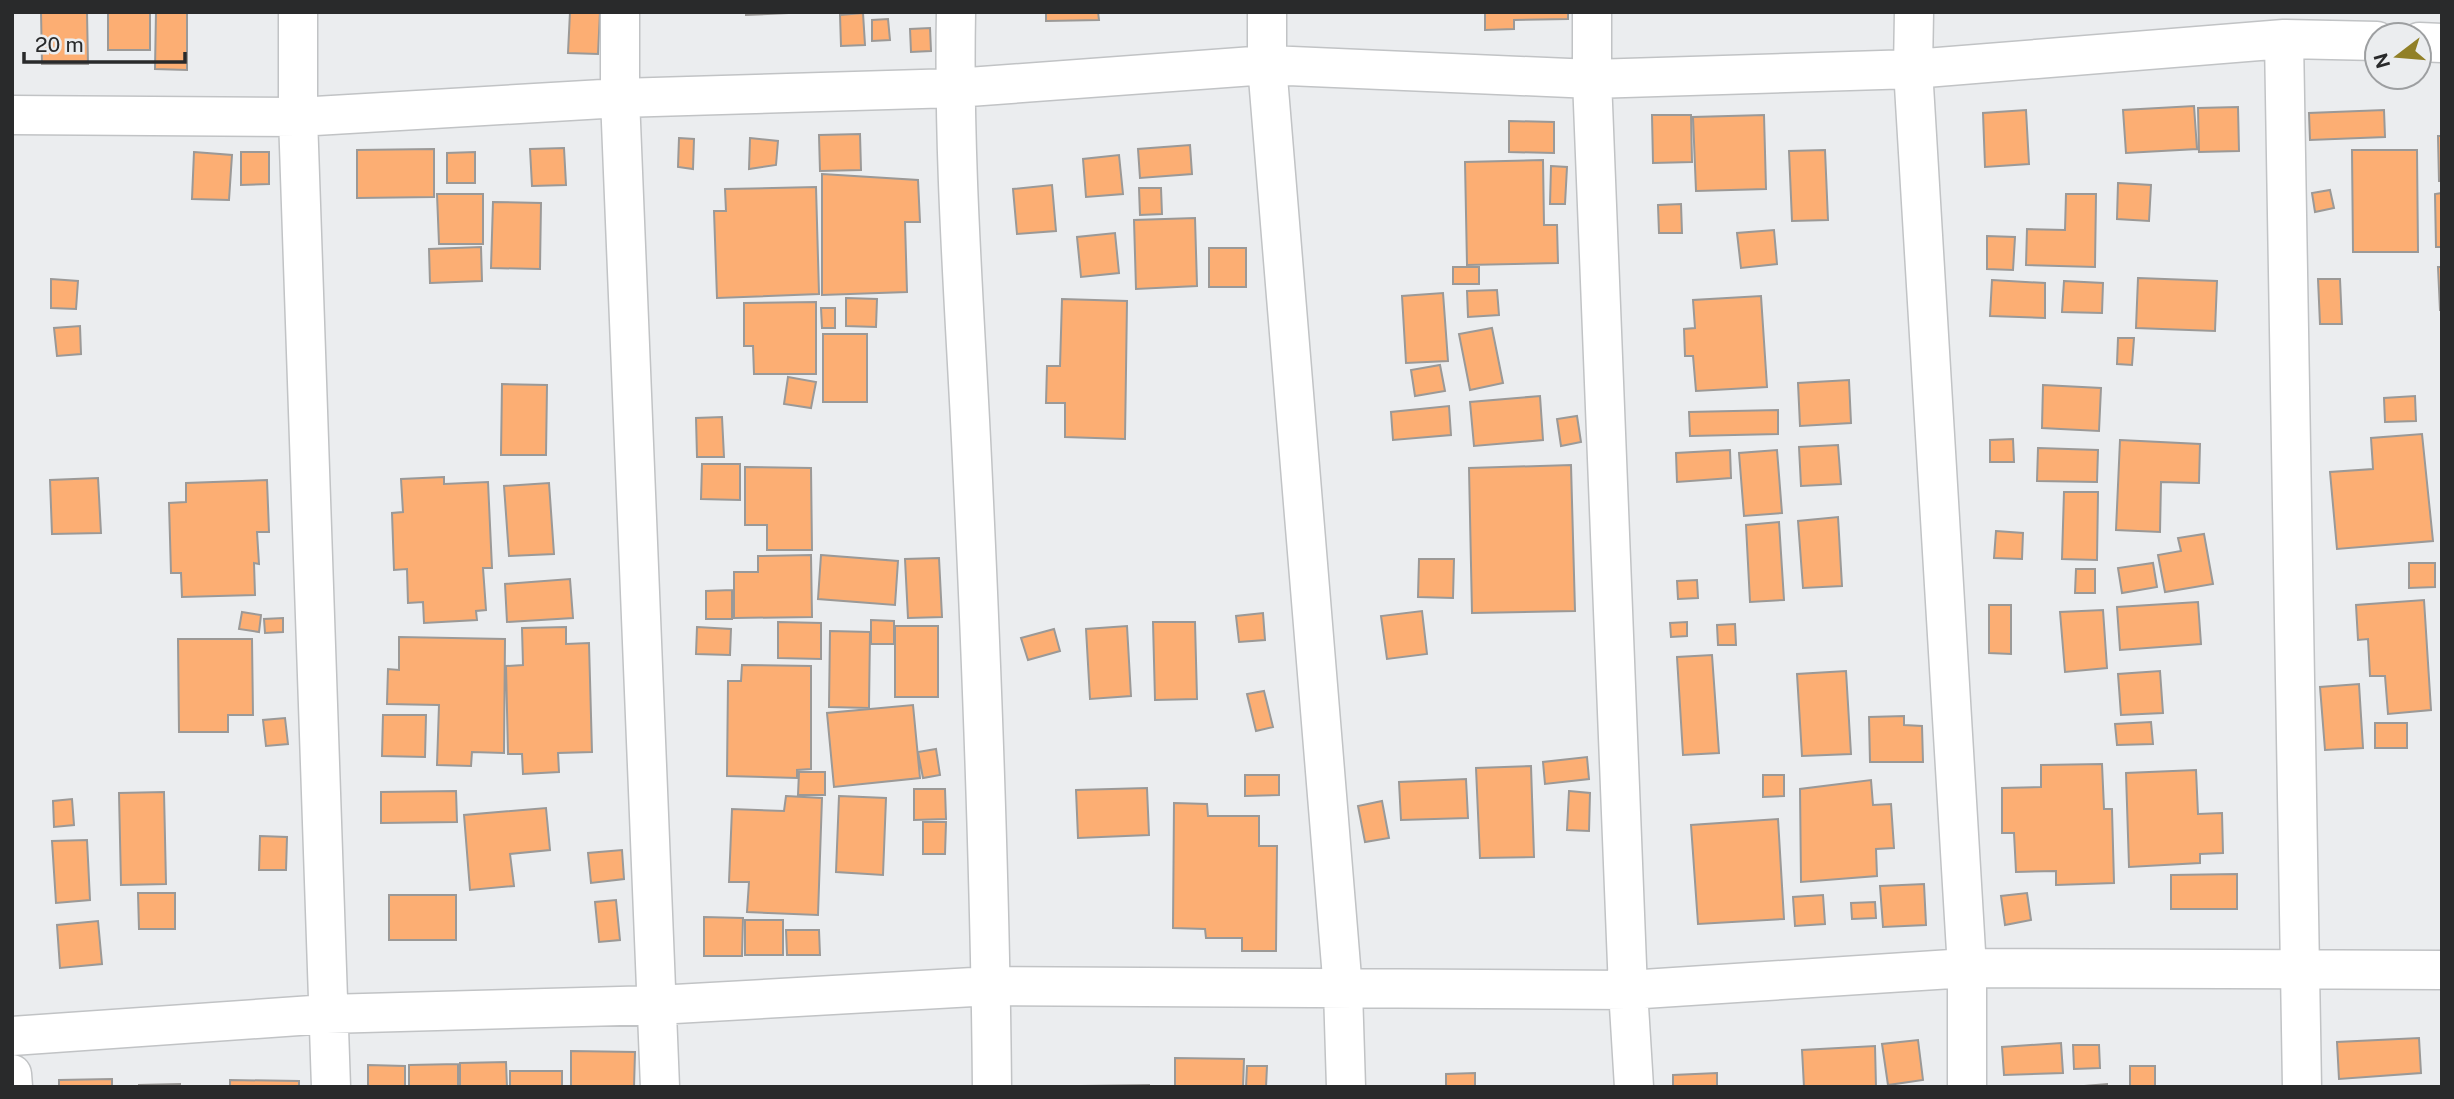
<svg xmlns="http://www.w3.org/2000/svg" width="2454" height="1099" font-family="'Public Sans',sans-serif">
  <style>
    .building { fill: #fcae73; stroke: #9b9997; stroke-width: 2 }
    .lines { fill: none; stroke-linecap: round; stroke-linejoin: round }
    .minor-casing { stroke: #c1c3c5; stroke-width: 41 }
    .minor { stroke: #fff; stroke-width: 38 }
  </style>
  <rect width="100%" height="100%" fill="#ebedef"/>
  <!-- building -->
  <path class="building" d="M 41,12 L 87,12 L 88,64 L 42,64 Z
    M 108,12 L 150,12 L 150,50 L 108,50 Z
    M 156,12 L 187,12 L 187,70 L 155,69 Z
    M 570,12 L 600,12 L 598,54 L 568,53 Z
    M 746,12 L 810,12 L 746,15 Z
    M 1046,12 L 1098,12 L 1099,20 L 1046,21 Z
    M 1485,12 L 1568,12 L 1568,19 L 1514,20 L 1514,29 L 1485,30 Z
    M 863,13 L 865,45 L 841,46 L 840,15 Z
    M 888,19 L 890,40 L 872,41 L 872,20 Z
    M 930,28 L 931,51 L 911,52 L 910,29 Z
    M 2194,106 L 2197,149 L 2126,153 L 2123,110 Z
    M 2238,107 L 2239,151 L 2199,152 L 2198,108 Z
    M 2026,110 L 2029,164 L 1985,167 L 1983,113 Z
    M 2384,110 L 2385,137 L 2310,140 L 2309,113 Z
    M 1652,115 L 1691,115 L 1692,162 L 1653,163 Z
    M 1764,115 L 1766,189 L 1696,191 L 1693,117 Z
    M 1509,121 L 1554,122 L 1554,153 L 1509,152 Z
    M 860,134 L 861,170 L 820,171 L 819,135 Z
    M 2438,136 L 2442,136 L 2442,181 L 2439,181 Z
    M 679,138 L 694,139 L 693,169 L 678,167 Z
    M 750,138 L 778,141 L 776,165 L 749,169 Z
    M 1190,145 L 1192,174 L 1140,178 L 1138,149 Z
    M 564,148 L 566,185 L 532,186 L 530,149 Z
    M 434,149 L 434,197 L 357,198 L 357,150 Z
    M 1825,150 L 1828,220 L 1792,221 L 1789,151 Z
    M 2352,150 L 2417,150 L 2418,252 L 2353,252 Z
    M 194,152 L 232,155 L 229,200 L 192,199 Z
    M 241,152 L 269,152 L 269,184 L 241,185 Z
    M 475,152 L 475,183 L 447,183 L 447,153 Z
    M 1119,155 L 1123,194 L 1086,197 L 1083,159 Z
    M 1543,160 L 1544,225 L 1557,225 L 1558,263 L 1467,265 L 1465,162 Z
    M 1551,166 L 1567,167 L 1565,204 L 1550,204 Z
    M 822,174 L 918,180 L 920,222 L 905,222 L 907,292 L 822,295 Z
    M 2118,183 L 2151,185 L 2149,221 L 2117,219 Z
    M 1052,185 L 1056,231 L 1017,234 L 1013,189 Z
    M 816,187 L 819,294 L 717,298 L 714,211 L 726,211 L 725,189 Z
    M 1139,188 L 1161,188 L 1162,214 L 1140,215 Z
    M 2330,190 L 2334,208 L 2315,212 L 2312,193 Z
    M 2442,193 L 2442,247 L 2436,247 L 2435,194 Z
    M 437,194 L 483,194 L 483,244 L 439,244 Z
    M 2066,194 L 2096,194 L 2095,267 L 2026,265 L 2027,229 L 2065,230 Z
    M 493,202 L 541,203 L 540,269 L 491,268 Z
    M 1681,204 L 1682,233 L 1659,233 L 1658,205 Z
    M 1195,218 L 1197,286 L 1136,289 L 1134,220 Z
    M 1774,230 L 1777,264 L 1741,268 L 1737,233 Z
    M 1115,233 L 1119,273 L 1081,277 L 1077,237 Z
    M 1987,236 L 2015,237 L 2013,270 L 1987,269 Z
    M 481,247 L 482,281 L 430,283 L 429,249 Z
    M 1209,248 L 1246,248 L 1246,287 L 1209,287 Z
    M 1453,267 L 1479,267 L 1479,284 L 1453,284 Z
    M 2438,267 L 2442,267 L 2442,310 L 2440,310 Z
    M 2138,278 L 2217,281 L 2215,331 L 2136,328 Z
    M 51,279 L 78,281 L 76,309 L 51,308 Z
    M 2318,279 L 2340,279 L 2342,324 L 2320,324 Z
    M 1992,280 L 2045,283 L 2045,318 L 1990,316 Z
    M 2064,281 L 2103,283 L 2102,313 L 2062,312 Z
    M 1497,290 L 1499,315 L 1468,317 L 1467,291 Z
    M 1443,293 L 1448,361 L 1406,363 L 1402,296 Z
    M 1761,296 L 1767,387 L 1696,391 L 1693,356 L 1685,356 L 1684,329 L 1695,328 L 1693,300 Z
    M 846,298 L 877,299 L 876,327 L 846,326 Z
    M 1062,299 L 1127,301 L 1125,439 L 1065,437 L 1065,403 L 1046,403 L 1047,366 L 1060,366 Z
    M 816,302 L 816,374 L 754,374 L 753,346 L 744,346 L 744,303 Z
    M 821,308 L 835,308 L 835,328 L 822,328 Z
    M 80,326 L 81,354 L 57,356 L 54,328 Z
    M 1492,328 L 1503,383 L 1470,390 L 1459,334 Z
    M 823,334 L 867,334 L 867,402 L 823,402 Z
    M 2118,338 L 2134,338 L 2132,365 L 2117,364 Z
    M 2441,342 L 2442,342 L 2442,416 L 2441,416 Z
    M 1440,365 L 1445,391 L 1415,396 L 1411,370 Z
    M 788,377 L 816,382 L 811,408 L 784,404 Z
    M 1849,380 L 1851,423 L 1800,426 L 1798,383 Z
    M 502,384 L 547,385 L 546,455 L 501,455 Z
    M 2043,385 L 2101,388 L 2099,431 L 2042,428 Z
    M 1540,396 L 1543,440 L 1474,446 L 1470,402 Z
    M 2415,396 L 2416,421 L 2385,422 L 2384,398 Z
    M 1449,406 L 1451,435 L 1393,440 L 1391,412 Z
    M 1778,410 L 1778,434 L 1690,436 L 1689,412 Z
    M 1577,416 L 1581,442 L 1561,446 L 1557,419 Z
    M 722,417 L 724,457 L 697,457 L 696,418 Z
    M 2422,434 L 2433,541 L 2337,549 L 2330,472 L 2373,469 L 2371,438 Z
    M 2013,439 L 2014,462 L 1990,462 L 1990,440 Z
    M 2120,440 L 2200,444 L 2199,483 L 2161,482 L 2160,532 L 2116,530 Z
    M 1838,445 L 1841,484 L 1801,486 L 1799,447 Z
    M 2038,448 L 2098,450 L 2097,482 L 2037,481 Z
    M 1730,450 L 1731,478 L 1677,482 L 1676,453 Z
    M 1777,450 L 1782,513 L 1744,516 L 1739,453 Z
    M 702,464 L 740,464 L 740,500 L 701,499 Z
    M 1571,465 L 1575,611 L 1472,613 L 1469,468 Z
    M 745,467 L 811,468 L 812,550 L 767,550 L 767,525 L 745,525 Z
    M 444,477 L 444,484 L 488,482 L 492,568 L 483,568 L 486,610 L 476,611 L 477,620 L 424,623 L 423,602 L 408,603 L 407,569 L 394,570 L 392,513 L 403,512 L 401,479 Z
    M 98,478 L 101,533 L 52,534 L 50,480 Z
    M 267,480 L 269,532 L 257,532 L 259,564 L 254,563 L 255,595 L 182,597 L 181,573 L 171,573 L 169,503 L 186,502 L 186,483 Z
    M 549,483 L 554,554 L 509,556 L 504,486 Z
    M 2064,492 L 2098,492 L 2097,560 L 2062,559 Z
    M 1838,517 L 1842,586 L 1803,588 L 1798,521 Z
    M 1779,522 L 1784,600 L 1750,602 L 1746,525 Z
    M 1996,531 L 2023,533 L 2022,559 L 1994,558 Z
    M 2204,534 L 2213,584 L 2165,592 L 2158,555 L 2181,551 L 2178,538 Z
    M 811,555 L 812,617 L 734,618 L 734,572 L 758,572 L 758,556 Z
    M 821,555 L 898,561 L 895,605 L 818,599 Z
    M 939,558 L 942,617 L 908,618 L 905,559 Z
    M 1419,559 L 1454,559 L 1453,598 L 1418,597 Z
    M 2153,563 L 2157,587 L 2122,593 L 2118,568 Z
    M 2409,563 L 2435,563 L 2435,587 L 2409,588 Z
    M 2076,569 L 2095,569 L 2095,593 L 2075,593 Z
    M 570,579 L 573,618 L 507,622 L 505,584 Z
    M 1697,580 L 1698,598 L 1678,599 L 1677,581 Z
    M 732,590 L 732,619 L 706,619 L 706,591 Z
    M 2424,600 L 2431,710 L 2388,714 L 2385,676 L 2370,676 L 2368,639 L 2358,640 L 2356,605 Z
    M 2198,602 L 2201,644 L 2120,650 L 2117,607 Z
    M 1989,605 L 2011,605 L 2011,654 L 1989,653 Z
    M 2103,610 L 2107,668 L 2065,672 L 2060,612 Z
    M 1422,611 L 1427,654 L 1387,659 L 1381,616 Z
    M 242,612 L 261,615 L 259,632 L 239,629 Z
    M 1263,613 L 1265,640 L 1239,642 L 1236,616 Z
    M 283,618 L 283,632 L 265,633 L 264,619 Z
    M 871,620 L 894,621 L 894,644 L 871,644 Z
    M 778,622 L 821,623 L 821,659 L 778,658 Z
    M 1153,622 L 1195,622 L 1197,699 L 1155,700 Z
    M 1687,622 L 1687,636 L 1671,637 L 1670,623 Z
    M 1735,624 L 1736,645 L 1718,645 L 1717,625 Z
    M 895,626 L 938,626 L 938,697 L 895,697 Z
    M 1127,626 L 1131,696 L 1090,699 L 1086,629 Z
    M 566,627 L 566,644 L 589,643 L 592,752 L 558,753 L 559,772 L 523,774 L 522,754 L 508,754 L 506,666 L 523,665 L 522,628 Z
    M 697,627 L 731,629 L 730,655 L 696,654 Z
    M 1054,629 L 1060,651 L 1028,660 L 1021,638 Z
    M 830,631 L 870,632 L 869,708 L 829,707 Z
    M 399,637 L 505,639 L 504,753 L 472,752 L 471,766 L 437,765 L 439,705 L 387,704 L 388,669 L 399,670 Z
    M 178,639 L 252,639 L 253,715 L 228,715 L 228,732 L 179,732 Z
    M 1712,655 L 1719,753 L 1683,755 L 1677,657 Z
    M 742,665 L 811,666 L 811,769 L 797,770 L 797,778 L 727,776 L 728,681 L 741,681 Z
    M 1846,671 L 1851,754 L 1802,756 L 1797,674 Z
    M 2160,671 L 2163,713 L 2121,715 L 2118,674 Z
    M 2359,684 L 2363,748 L 2325,750 L 2320,687 Z
    M 1264,691 L 1273,727 L 1256,731 L 1247,694 Z
    M 913,705 L 920,778 L 834,787 L 827,713 Z
    M 383,715 L 426,715 L 425,757 L 382,756 Z
    M 1904,716 L 1904,725 L 1922,726 L 1923,762 L 1870,762 L 1869,717 Z
    M 285,718 L 288,744 L 266,746 L 263,720 Z
    M 2151,722 L 2153,744 L 2117,745 L 2115,724 Z
    M 2375,723 L 2407,723 L 2407,748 L 2375,748 Z
    M 936,749 L 940,775 L 923,778 L 918,752 Z
    M 1587,757 L 1589,779 L 1545,784 L 1543,762 Z
    M 2102,764 L 2104,809 L 2112,809 L 2114,883 L 2056,885 L 2056,871 L 2016,872 L 2014,833 L 2002,833 L 2002,788 L 2041,787 L 2041,765 Z
    M 1531,766 L 1534,857 L 1480,858 L 1476,768 Z
    M 2196,770 L 2198,814 L 2222,813 L 2223,853 L 2200,854 L 2200,863 L 2129,867 L 2126,773 Z
    M 799,772 L 825,772 L 825,795 L 798,795 Z
    M 1245,775 L 1279,775 L 1279,795 L 1245,796 Z
    M 1763,775 L 1784,775 L 1784,796 L 1763,797 Z
    M 1466,779 L 1468,818 L 1401,820 L 1399,782 Z
    M 1871,780 L 1873,805 L 1891,804 L 1894,848 L 1876,849 L 1877,876 L 1801,882 L 1800,789 Z
    M 1147,788 L 1149,835 L 1078,838 L 1076,790 Z
    M 914,789 L 945,789 L 946,819 L 914,820 Z
    M 456,791 L 457,822 L 381,823 L 381,792 Z
    M 1569,791 L 1590,793 L 1589,831 L 1567,830 Z
    M 164,792 L 166,884 L 121,885 L 119,793 Z
    M 786,796 L 822,798 L 818,915 L 747,912 L 749,882 L 729,882 L 732,809 L 784,811 Z
    M 839,796 L 886,798 L 883,875 L 836,872 Z
    M 72,799 L 74,825 L 54,827 L 53,801 Z
    M 1382,801 L 1389,838 L 1365,842 L 1358,806 Z
    M 1174,803 L 1207,804 L 1208,816 L 1259,816 L 1259,846 L 1277,846 L 1276,951 L 1242,951 L 1242,938 L 1206,938 L 1205,929 L 1173,928 Z
    M 546,808 L 550,850 L 510,854 L 514,886 L 470,890 L 464,815 Z
    M 1778,819 L 1784,919 L 1698,924 L 1691,825 Z
    M 923,822 L 946,822 L 945,854 L 923,854 Z
    M 260,836 L 287,837 L 286,870 L 259,870 Z
    M 87,840 L 90,900 L 56,903 L 52,841 Z
    M 622,850 L 624,879 L 591,883 L 588,853 Z
    M 2237,874 L 2237,909 L 2171,909 L 2171,875 Z
    M 1924,884 L 1926,925 L 1883,927 L 1880,886 Z
    M 138,893 L 175,893 L 175,929 L 139,929 Z
    M 2027,893 L 2031,920 L 2005,925 L 2001,896 Z
    M 389,895 L 456,895 L 456,940 L 389,940 Z
    M 1823,895 L 1825,924 L 1795,926 L 1793,897 Z
    M 616,900 L 620,940 L 599,942 L 595,902 Z
    M 1875,902 L 1876,918 L 1852,919 L 1851,903 Z
    M 704,917 L 743,918 L 742,956 L 704,956 Z
    M 745,920 L 783,920 L 783,955 L 745,955 Z
    M 98,921 L 102,964 L 60,968 L 57,925 Z
    M 786,930 L 819,930 L 820,955 L 787,955 Z
    M 2419,1038 L 2421,1073 L 2339,1079 L 2337,1042 Z
    M 1918,1040 L 1923,1080 L 1888,1085 L 1882,1044 Z
    M 2061,1043 L 2063,1073 L 2004,1075 L 2002,1047 Z
    M 2073,1045 L 2099,1045 L 2100,1068 L 2074,1069 Z
    M 1875,1046 L 1876,1087 L 1804,1087 L 1802,1050 Z
    M 571,1051 L 635,1052 L 634,1087 L 571,1087 Z
    M 1175,1058 L 1244,1059 L 1243,1087 L 1175,1087 Z
    M 506,1062 L 507,1087 L 460,1087 L 460,1063 Z
    M 458,1064 L 458,1087 L 409,1087 L 409,1065 Z
    M 368,1065 L 405,1066 L 405,1087 L 368,1087 Z
    M 1247,1066 L 1267,1066 L 1266,1087 L 1246,1087 Z
    M 2130,1066 L 2155,1066 L 2155,1087 L 2130,1087 Z
    M 510,1071 L 562,1071 L 562,1087 L 510,1087 Z
    M 1475,1073 L 1475,1087 L 1446,1087 L 1446,1074 Z
    M 1717,1073 L 1717,1087 L 1673,1087 L 1673,1075 Z
    M 112,1079 L 112,1087 L 59,1087 L 59,1080 Z
    M 230,1080 L 299,1081 L 299,1087 L 230,1087 Z
    M 180,1084 L 180,1087 L 139,1087 L 139,1085 Z
    M 2107,1084 L 2107,1087 L 2072,1087 Z
    M 1149,1085 L 1149,1087 L 1081,1086 Z"/>
  <g class="lines">
    <!-- minor casing -->
    <g class="minor-casing">
      <path id="minor" d="M 298,12 L 298,117 L 331,1087
        M 620,12 L 620,98 L 660,1087
        M 956,12 C 953,161 965,311 972,460 C 982,669 990,878 992,1087
        M 1267,12 L 1267,65 L 1343,990 L 1346,1087
        M 1592,12 L 1592,79 L 1628,990 L 1634,1087
        M 1914,12 L 1913,69 L 1967,968 L 1967,1087
        M 2284,39 L 2302,1087
        M 2419,42 L 2442,43
        M 12,115 L 298,117 L 620,98 L 955,88 L 1267,65 L 1592,79 L 1913,69 L 2284,39 L 2377,41
        M 12,1036 L 327,1014 L 657,1005 L 991,986 L 1628,990 L 1967,968 L 2442,970
        M 12,1074 L 13,1087"/>
    </g>
    <!-- minor -->
    <use href="#minor" class="minor"/>
  </g>
  <!-- border -->
  <rect width="2454" height="1099" fill="none" stroke="#292a2b" stroke-width="28"/>
  <!-- north arrow -->
  <g transform="translate(2398 56) rotate(254)"><circle r="33" fill="#ebedef" stroke="#9d9fa1" stroke-width="2"/>
  <path d="M0-5L12 26L0 18L-12 26Z" fill="#918027"/>
  <text y="-10" font-size="19" font-weight="bold" text-anchor="middle" fill="#292a2b">N</text>
  </g>
  <!-- scale -->
  <path d="M24 52v10h161v-10" fill="none" stroke="#292a2b" stroke-width="3.5"/>
  <text x="35" y="52" font-size="21" fill="#292a2b" stroke="#ebedef" stroke-width="5" paint-order="stroke">20 m</text>
</svg>
